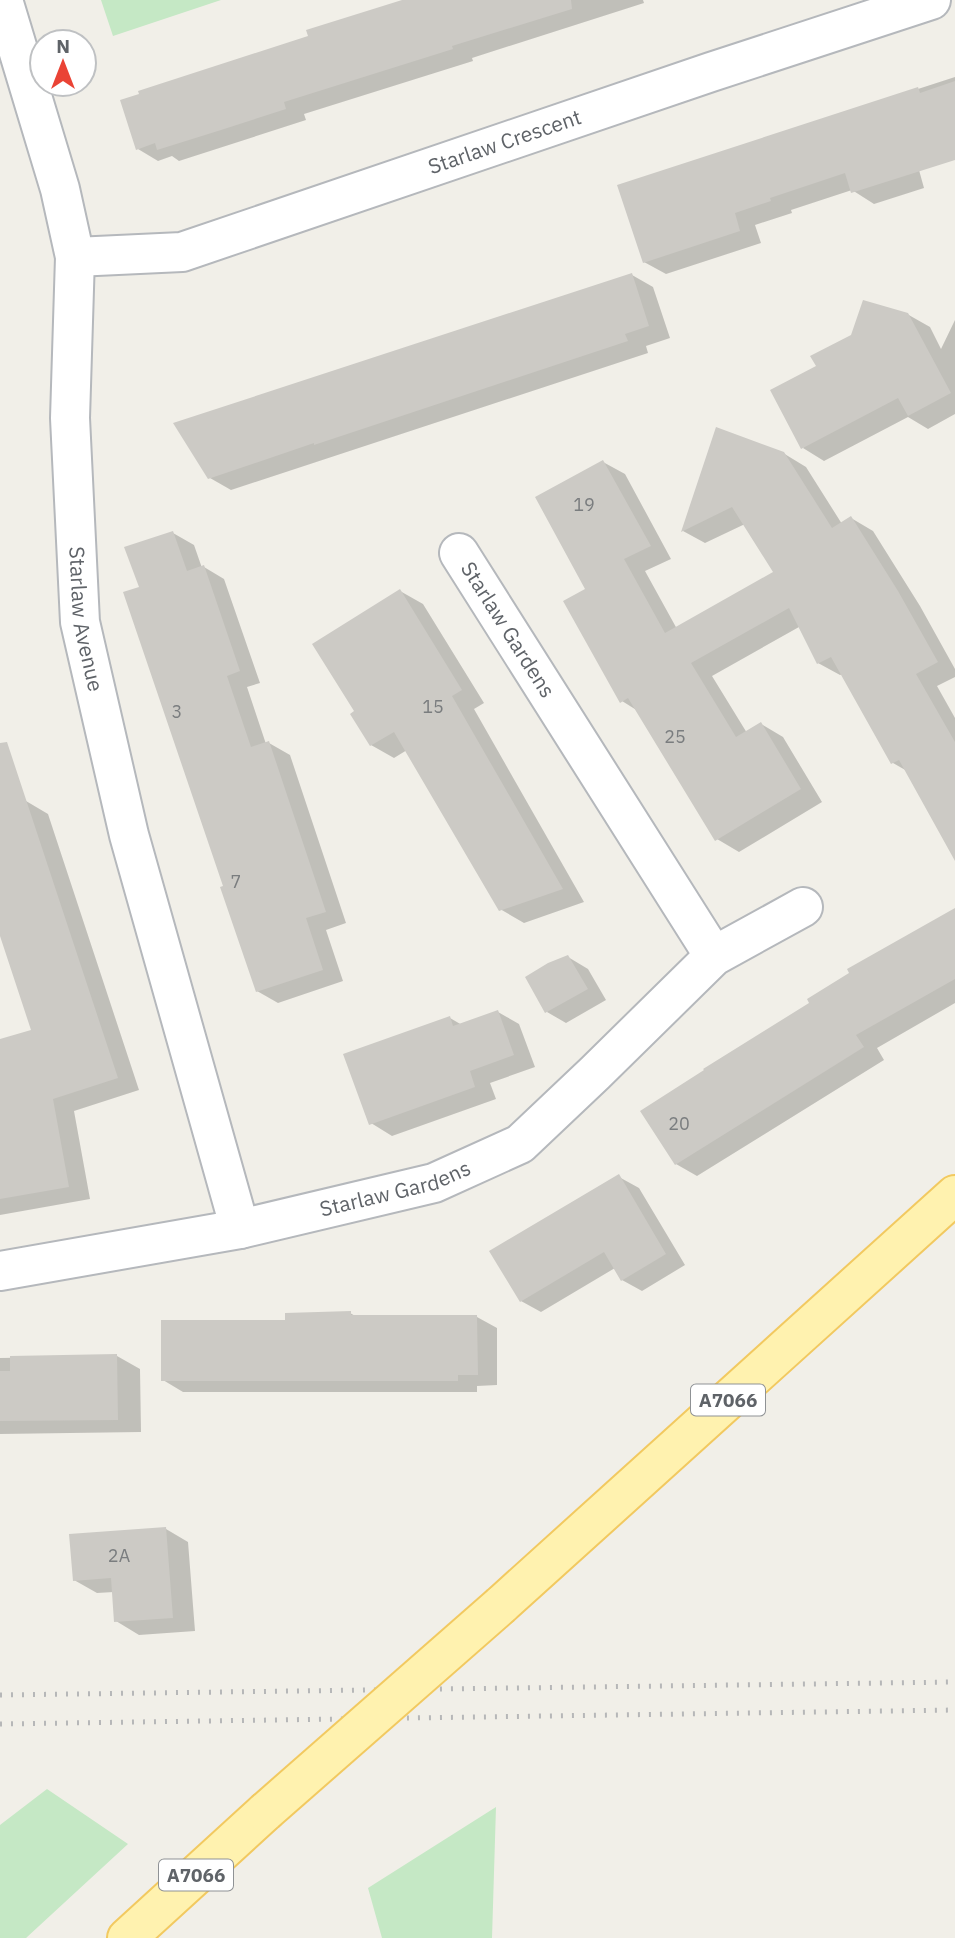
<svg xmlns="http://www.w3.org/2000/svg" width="955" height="1938" font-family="'IBM Plex Sans',sans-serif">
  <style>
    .green { fill: #c5e8c5 }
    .shadow { fill: #0003 }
    .building { fill: #cccac5 }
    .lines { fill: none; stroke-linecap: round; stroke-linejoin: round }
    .minor-casing { stroke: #b5b8bc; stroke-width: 42 }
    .primary-casing { stroke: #f2c960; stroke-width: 42 }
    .minor { stroke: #fff; stroke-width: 38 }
    .primary { stroke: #fff2af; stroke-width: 38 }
    .rail { stroke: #b6b7b8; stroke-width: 5; stroke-dasharray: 2 9; stroke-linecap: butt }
    .primary-bridge-casing { stroke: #f2c960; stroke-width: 42; stroke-linecap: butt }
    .primary-bridge { stroke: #fff2af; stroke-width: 38 }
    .labels { text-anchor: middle; stroke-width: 5; stroke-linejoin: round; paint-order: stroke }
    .number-label { font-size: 18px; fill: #7a7d7f }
    .shield { fill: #fff; stroke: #8f9295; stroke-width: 2 }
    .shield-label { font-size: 19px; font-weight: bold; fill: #5f6368 }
    .street-label { font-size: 21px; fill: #5f6368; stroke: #fff }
  </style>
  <rect width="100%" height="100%" fill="#f1efe8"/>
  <!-- green -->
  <path class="green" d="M 101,0 L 221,0 L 113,36 Z
    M 47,1789 L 128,1844 L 26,1938 L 0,1938 L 0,1825 Z
    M 496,1807 L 492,1938 L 382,1938 L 368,1888 Z"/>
  <!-- shadow -->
  <path class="shadow" d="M 405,0 L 643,0 L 644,3 L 472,58 L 473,61 L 304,114 L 306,120 L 179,161 L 172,156 L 158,161 L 138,149 L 310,37 Z
    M 955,77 L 955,158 L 919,170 L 924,188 L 874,204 L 852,190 L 791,210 L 792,213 L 755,225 L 761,243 L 666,274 L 644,262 L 619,186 Z
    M 632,275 L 653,287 L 670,338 L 646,346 L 648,353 L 231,490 L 210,478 Z
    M 907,314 L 930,327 L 941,349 L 955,320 L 955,414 L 928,429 L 908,417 L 824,461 L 803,448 Z
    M 717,430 L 783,453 L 806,467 L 842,524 L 851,518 L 873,531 L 920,606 L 955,669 L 955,677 L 937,686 L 955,718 L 955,857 L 907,771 L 893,763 L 843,674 L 840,675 L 818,663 L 799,627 L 712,676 L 747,733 L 761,724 L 783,737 L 822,802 L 739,852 L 717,839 L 638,711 L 622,701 L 587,590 L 603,462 L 625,474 L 671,559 L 645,571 L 677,629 L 776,573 L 745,524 L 705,543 L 683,531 Z
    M 173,533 L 194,545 L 202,568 L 204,567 L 224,579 L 260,683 L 247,687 L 266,744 L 269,743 L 290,755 L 346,923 L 326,930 L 343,981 L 278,1003 L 257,991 L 225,887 L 141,588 Z
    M 400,591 L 423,604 L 484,703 L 474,709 L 584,902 L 524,923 L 500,909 L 407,750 L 394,758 L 371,745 L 357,712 Z
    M 26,801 L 48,814 L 139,1090 L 74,1111 L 90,1199 L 0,1215 L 0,1041 L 33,1032 L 0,913 L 0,810 Z
    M 568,957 L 588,969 L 606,1000 L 566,1023 L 547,1012 Z
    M 955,978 L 955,1003 L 877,1048 L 884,1060 L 697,1176 L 676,1164 L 643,1111 Z
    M 498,1012 L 519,1024 L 535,1067 L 490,1083 L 496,1099 L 392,1136 L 371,1123 L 450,1018 L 462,1025 Z
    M 619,1177 L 639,1188 L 685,1265 L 642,1291 L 622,1280 L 615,1268 L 541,1312 L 521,1301 Z
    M 350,1313 L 357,1317 L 477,1317 L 497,1328 L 497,1385 L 477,1386 L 477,1392 L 183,1392 L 163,1380 L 287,1322 Z
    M 117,1356 L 140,1369 L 141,1432 L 0,1434 L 0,1358 Z
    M 166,1529 L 188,1542 L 195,1631 L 139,1635 L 116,1621 L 114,1592 L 97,1593 L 74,1580 Z"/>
  <!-- building -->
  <path class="building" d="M 402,0 L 571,0 L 572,9 L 452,46 L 453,49 L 284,102 L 286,109 L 221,130 L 157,150 L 155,143 L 136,150 L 120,100 L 139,94 L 138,91 L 308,36 L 306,30 Z
    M 955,81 L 955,160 L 851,193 L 845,173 L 770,198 L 771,201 L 735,213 L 740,231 L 643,263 L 617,185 L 918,87 L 920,93 Z
    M 632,273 L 649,326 L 625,334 L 628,341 L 314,445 L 314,443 L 208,479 L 173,423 Z
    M 863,300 L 908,313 L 951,393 L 908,416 L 898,398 L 801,449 L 770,390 L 816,366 L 810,356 L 851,335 Z
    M 716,427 L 784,452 L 832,528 L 851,516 L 898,591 L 938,662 L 916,674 L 955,742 L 955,861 L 899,760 L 891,764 L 831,657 L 817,664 L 789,608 L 691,663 L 736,737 L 761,722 L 801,789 L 715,841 L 628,698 L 620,703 L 563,601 L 585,589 L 535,497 L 603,460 L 651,546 L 624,559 L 665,633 L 773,572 L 732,507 L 681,532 Z
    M 173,531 L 187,571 L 204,565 L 240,671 L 227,676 L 251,747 L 269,741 L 326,912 L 306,918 L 323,970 L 256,992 L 220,887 L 223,886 L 123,592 L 139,587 L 124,547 Z
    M 400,589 L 462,690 L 452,696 L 563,889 L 499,911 L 394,732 L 370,746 L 350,714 L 354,711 L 312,644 Z
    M 7,742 L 118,1078 L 53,1099 L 69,1187 L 0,1199 L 0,1039 L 31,1030 L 0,936 L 0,743 Z
    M 955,908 L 955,979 L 856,1035 L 864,1047 L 675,1165 L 640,1111 L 704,1070 L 703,1069 L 809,1003 L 807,999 L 849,973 L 847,969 Z
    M 568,955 L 588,989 L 545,1013 L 525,977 L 548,963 Z
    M 498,1010 L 514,1055 L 470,1071 L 475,1087 L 369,1125 L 343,1054 L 450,1016 L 453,1026 Z
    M 619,1174 L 666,1254 L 621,1281 L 604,1252 L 520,1302 L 489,1251 Z
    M 351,1311 L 351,1315 L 477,1315 L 478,1375 L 458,1375 L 458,1381 L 161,1381 L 161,1320 L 285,1320 L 285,1313 Z
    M 117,1354 L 118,1420 L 0,1421 L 0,1371 L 10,1371 L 10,1356 Z
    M 166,1527 L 173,1618 L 114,1622 L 111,1578 L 73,1581 L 69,1534 Z"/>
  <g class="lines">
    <!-- minor casing -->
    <g class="minor-casing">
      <g id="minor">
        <path id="s1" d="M 3,0 L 60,189 L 75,257 L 70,418 L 80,622 L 129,835 L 240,1229"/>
        <path id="s2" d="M 75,257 L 182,252 L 711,72 L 931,0"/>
        <path id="s3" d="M 459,553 L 714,956"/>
        <path id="s4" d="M 0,1271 L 240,1229 L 434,1183 L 520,1144 L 595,1073 L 714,956 L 803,907"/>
      </g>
    </g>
    <!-- primary casing -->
    <g class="primary-casing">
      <path id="primary" d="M 501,1605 L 955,1195
        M 127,1938 L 265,1812"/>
    </g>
    <!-- minor -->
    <use href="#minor" class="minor"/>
    <!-- primary -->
    <use href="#primary" class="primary"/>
    <!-- rail -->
    <path class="rail" d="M 0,1695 L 955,1682
      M 0,1724 L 955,1710"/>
    <!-- primary-bridge casing -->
    <g class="primary-bridge-casing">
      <path id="primary-bridge" d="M 265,1812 L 501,1605"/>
    </g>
    <!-- primary-bridge -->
    <use href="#primary-bridge" class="primary-bridge"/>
  </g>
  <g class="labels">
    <!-- number labels -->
    <g class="number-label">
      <text x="584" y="511">19</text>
      <text x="433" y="713">15</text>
      <text x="177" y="718">3</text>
      <text x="675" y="743">25</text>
      <text x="236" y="888">7</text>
      <text x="679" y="1130">20</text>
      <text x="119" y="1562">2A</text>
    </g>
    <!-- shield labels -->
    <g class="shield">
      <rect x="691" y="1384.5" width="74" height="31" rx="5"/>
      <rect x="159" y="1859.5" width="74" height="31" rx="5"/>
    </g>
    <g class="shield-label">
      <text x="728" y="1407">A7066</text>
      <text x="196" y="1882">A7066</text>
    </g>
    <!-- street labels -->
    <g class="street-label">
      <text dy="7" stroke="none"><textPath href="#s2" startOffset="448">Starlaw Crescent</textPath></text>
      <text dy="7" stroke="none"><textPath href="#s1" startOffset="630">Starlaw Avenue</textPath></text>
      <text dy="7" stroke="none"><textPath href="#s3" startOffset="91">Starlaw Gardens</textPath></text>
      <text dy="7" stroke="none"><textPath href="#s4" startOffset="404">Starlaw Gardens</textPath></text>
    </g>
  </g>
  <!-- north arrow -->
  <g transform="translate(63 63)"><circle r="33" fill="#ffffff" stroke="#bfc1c3" stroke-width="2"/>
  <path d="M0-5L12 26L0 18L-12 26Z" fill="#ea4335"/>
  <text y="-10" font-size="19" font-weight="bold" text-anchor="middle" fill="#5f6368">N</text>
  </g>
</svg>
